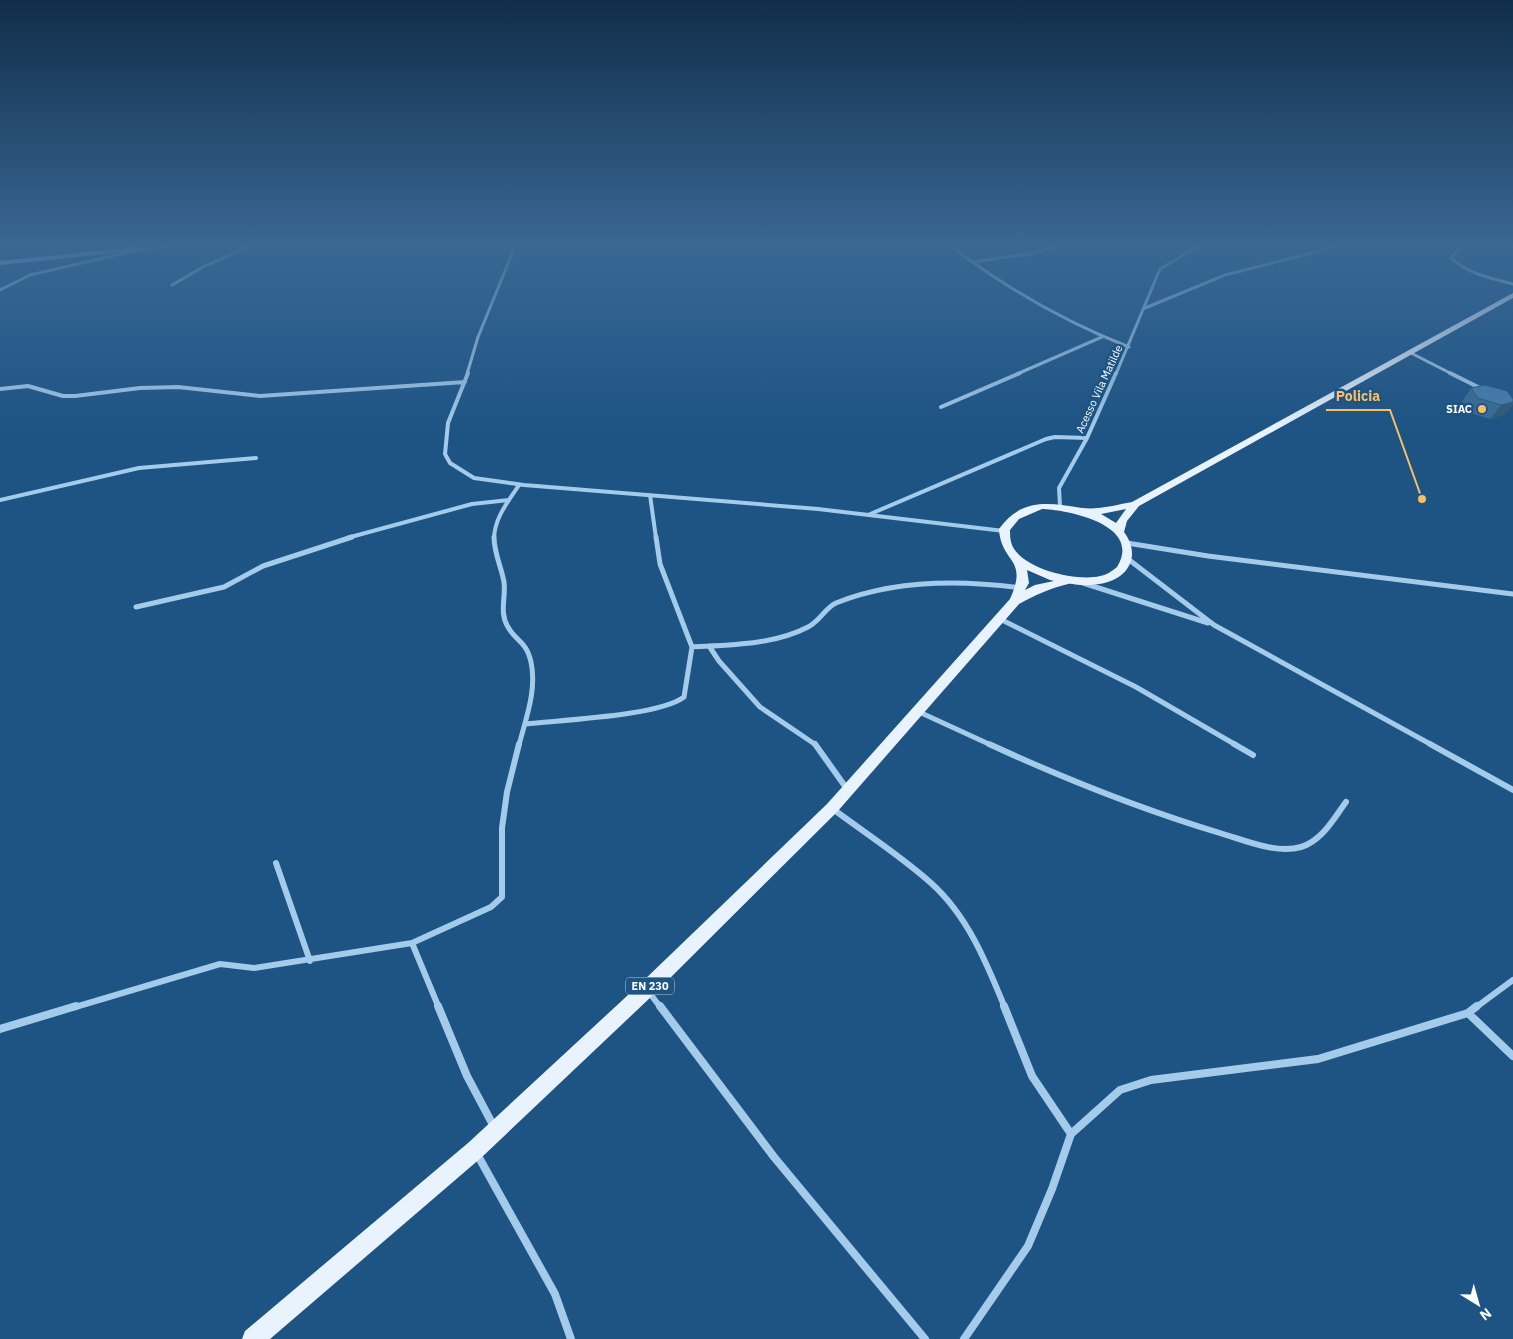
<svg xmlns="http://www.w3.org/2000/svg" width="1513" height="1339" font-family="'IBM Plex Sans',sans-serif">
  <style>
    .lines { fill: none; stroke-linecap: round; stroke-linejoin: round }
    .minor-far4 { stroke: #a4cbea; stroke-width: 3 }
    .minor-far3 { stroke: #a4cbea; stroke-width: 4 }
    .minor-far2 { stroke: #a4cbea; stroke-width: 5 }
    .minor-far1 { stroke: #a4cbea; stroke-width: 6 }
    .minor { stroke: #a4cbea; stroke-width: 8 }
    .primary { fill: #e8f3fe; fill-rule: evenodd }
    .wall { fill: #3b6c95 }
    .shaded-wall { fill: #305879 }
    .building { fill: #457ead; stroke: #305879 }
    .poi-dot { fill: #fabf62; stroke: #1d5484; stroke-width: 2 }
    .labels { text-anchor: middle; stroke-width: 5; stroke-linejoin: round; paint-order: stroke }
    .far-street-label { font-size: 11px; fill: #fff; stroke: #1d5484 }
    .far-poi-label { font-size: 11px; font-weight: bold; fill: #fff; stroke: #1d5484; text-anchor: end }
    .shield { fill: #1d5484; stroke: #bbccda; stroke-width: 1 }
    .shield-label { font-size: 11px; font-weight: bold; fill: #fff }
    .leader { fill: none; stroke: #fabf62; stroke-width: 2 }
    .callout-dot { fill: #fabf62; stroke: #1d5484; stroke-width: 2 }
    .callout-label { font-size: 14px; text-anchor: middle; font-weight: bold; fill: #fabf62; stroke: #1d5484; stroke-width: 5; stroke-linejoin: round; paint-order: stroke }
  </style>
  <rect width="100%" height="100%" fill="#1d5484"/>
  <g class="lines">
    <!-- minor-far4 -->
    <path class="minor-far4" d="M 948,244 C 1004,287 1063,321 1129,347
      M 1462,244 L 1451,258 C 1468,274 1491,278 1513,284
      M 972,262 L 1029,254 L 1064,244
      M 172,285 L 203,267 L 253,244
      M 0,290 L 30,275 L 151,247
      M 1145,308 L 1225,275 L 1320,251 L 1338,244
      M 1409,352 L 1452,374
      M 467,374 L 478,337 L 516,244
      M 1017,374 L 1102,337
      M 1116,374 L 1160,269 L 1202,244"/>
    <!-- minor-far3 -->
    <path class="minor-far3" d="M 468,373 L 448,423 L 445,454 L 450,463 L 474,478 L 524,485 L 818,509 L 1004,531
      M 1450,373 L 1484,390
      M 0,389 L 28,386 L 63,396 L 75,396 L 140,388 L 178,387 L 260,396 L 465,382
      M 941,407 L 1020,373
      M 650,495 L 656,538
      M 0,500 L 139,468 L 256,458
      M 1060,506 L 1059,488 L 1087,438 L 1116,373
      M 868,515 L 1046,439 L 1055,437 L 1087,438
      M 347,538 L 472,504 L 509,500
      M 494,538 C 495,517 508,502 519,485"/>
    <!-- minor-far2 -->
    <path class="minor-far2" d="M 494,537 C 494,553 501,566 504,582 C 506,597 499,613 508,627 C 516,642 526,640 531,662 C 537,690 526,718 519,745
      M 656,537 L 660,564 L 692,647
      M 1127,543 L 1208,556 L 1513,594
      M 1128,559 L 1214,625 L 1432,745
      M 1083,583 L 1208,623
      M 136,607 L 224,587 L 263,566 L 352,537
      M 1000,619 L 1136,687 L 1236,745
      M 709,646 L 719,661 L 760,707 L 816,745
      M 917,711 L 991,745
      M 526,724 C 561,720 659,716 684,697 L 692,647 C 729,645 774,645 808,627 C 820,621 825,608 836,603 C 893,580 962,580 1021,588"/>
    <!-- minor-far1 -->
    <path class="minor-far1" d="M 815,744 L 847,789
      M 989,744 C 1065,779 1143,810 1223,834 C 1246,841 1277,854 1301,847 C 1322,841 1334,818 1346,802
      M 1234,744 L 1253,755
      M 1430,744 L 1513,790
      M 833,809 C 865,833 901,856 931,883 C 968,916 987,964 1005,1008
      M 276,863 L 310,961
      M 412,943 L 491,907 L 502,897 L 502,828 L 507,792 L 519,744
      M 648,991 L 661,1008
      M 72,1008 L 220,964 L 254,968 L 412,943 L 439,1008
      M 1475,1008 L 1513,980"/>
    <!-- minor -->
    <path class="minor" d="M 438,1006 L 467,1076 L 493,1125
      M 660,1006 L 774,1157 L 925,1339
      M 1004,1006 L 1032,1076 L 1071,1134
      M 1468,1013 L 1513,1056
      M 0,1029 L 76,1006
      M 477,1154 L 555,1294 L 571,1339
      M 964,1339 L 1028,1246 L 1052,1189 L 1071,1134 L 1120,1090 L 1151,1080 L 1318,1059 L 1468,1013 L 1477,1006"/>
    <!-- primary -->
    <path class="primary" d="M 163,244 L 182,244 L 179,246 L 0,265 L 0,261 Z
      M 1513,293 L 1513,298 L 1139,506 L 1127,521 L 1124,532 C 1142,556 1128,580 1099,584 C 1093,585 1086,585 1080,585 C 1077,585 1071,583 1068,584 C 1051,588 1035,595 1019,604 L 837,812 L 653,995 L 482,1157 L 270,1339 L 242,1339 L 245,1331 L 468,1143 L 641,983 L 827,804 L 1010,599 C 1029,557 1001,564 999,529 C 1022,497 1049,503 1082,508 C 1099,510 1115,505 1132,502 ZM 1042,509 C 1069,510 1143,525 1117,567 C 1112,571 1107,575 1100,576 C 1077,582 1018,569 1011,542 C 1010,538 1010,533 1010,530 L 1019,519 ZM 1126,509 L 1116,523 L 1101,514 ZM 1027,570 L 1050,580 L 1054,581 L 1035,585 L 1025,590 L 1029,583 Z"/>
  </g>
  <!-- wall -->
  <path class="wall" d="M 1500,244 L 1513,244 L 1513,247 Z
    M 1471,388 L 1513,399 L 1513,404 L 1504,415 L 1490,419 L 1468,412 L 1461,403 Z"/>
  <!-- shaded-wall -->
  <path class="shaded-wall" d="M 1513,402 L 1513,404 L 1504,415 L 1490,419 L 1501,405 Z"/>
  <!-- building -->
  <path class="building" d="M 1485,385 L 1507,391 L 1513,399 L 1513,402 L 1501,405 L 1478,398 L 1471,388 Z"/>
  <!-- sky -->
  <linearGradient id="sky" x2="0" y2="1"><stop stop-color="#102e49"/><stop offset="0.57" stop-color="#3a6794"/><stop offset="1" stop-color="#3a6794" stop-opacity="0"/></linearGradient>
  <rect width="1513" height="431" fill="url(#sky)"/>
  <!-- markers -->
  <circle class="poi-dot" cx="1482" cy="409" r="5"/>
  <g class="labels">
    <!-- far-street labels -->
    <g class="far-street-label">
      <text transform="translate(1099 389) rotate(-65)" y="4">Acesso Vila Matilde</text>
    </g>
    <!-- far-poi labels -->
    <g class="far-poi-label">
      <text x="1472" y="413">SIAC</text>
    </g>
    <!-- shield labels -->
    <rect class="shield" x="626" y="977.5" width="48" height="17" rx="4"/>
    <g class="shield-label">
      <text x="650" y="990">EN 230</text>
    </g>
  </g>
  <!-- callouts -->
  <path class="leader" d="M1422 499L1390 410H1326"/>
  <circle class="callout-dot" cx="1422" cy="499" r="5"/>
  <g class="callout-label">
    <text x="1358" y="401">Policia</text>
  </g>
  <!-- north arrow -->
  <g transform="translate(1478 1304) rotate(143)" stroke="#1d5484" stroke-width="4" paint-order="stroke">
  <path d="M0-4L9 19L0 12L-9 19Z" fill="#ffffff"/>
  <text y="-8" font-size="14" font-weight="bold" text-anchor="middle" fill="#ffffff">N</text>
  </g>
</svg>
